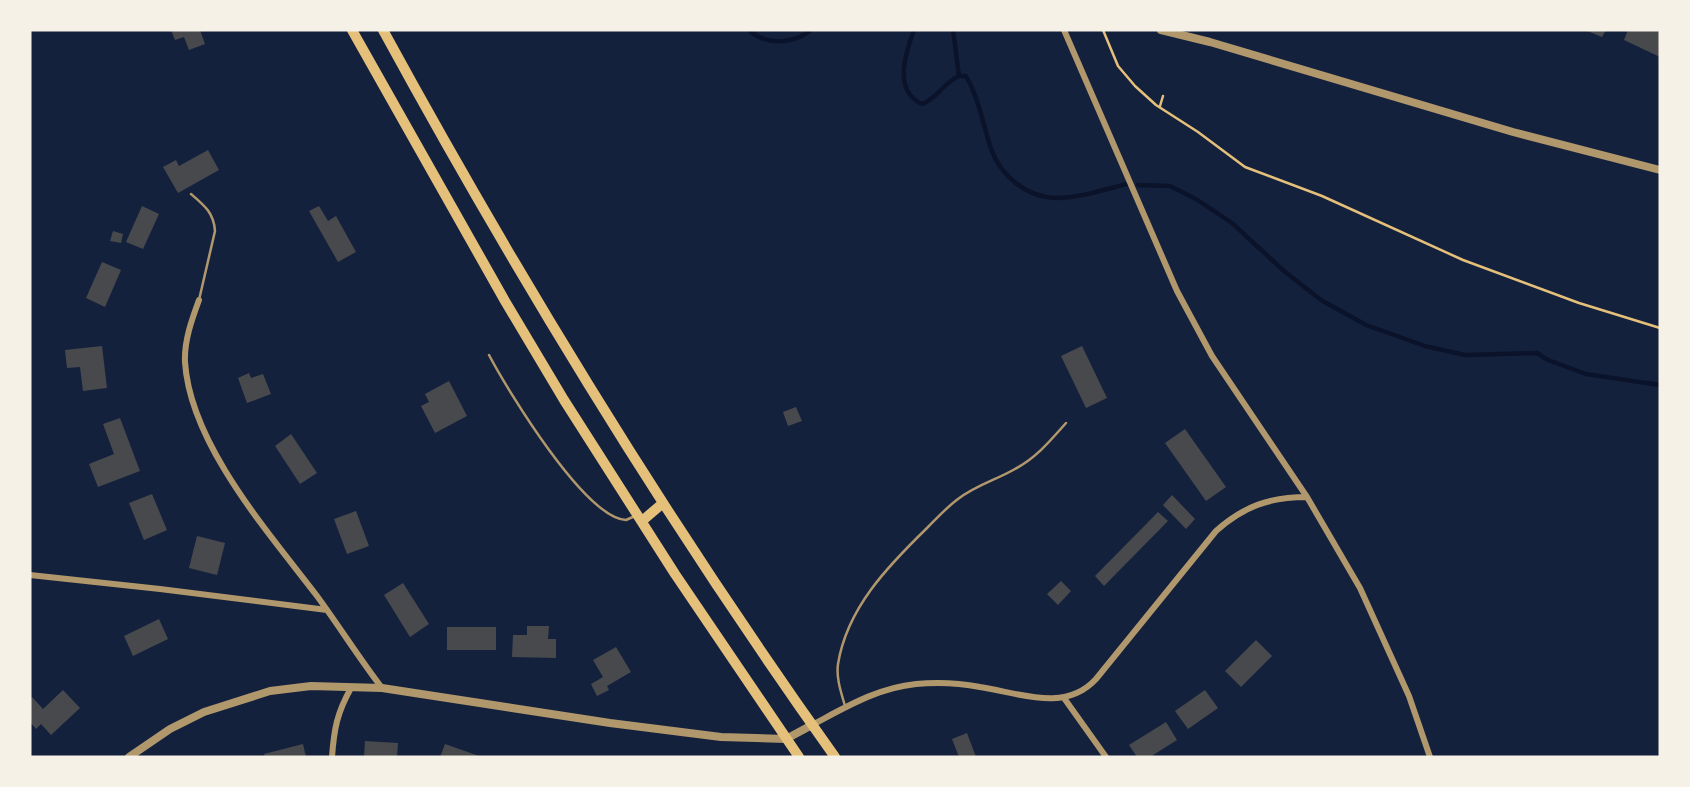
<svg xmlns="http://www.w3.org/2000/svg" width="1690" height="787" font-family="'Exo 2',sans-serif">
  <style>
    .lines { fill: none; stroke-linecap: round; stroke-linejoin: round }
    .stream { stroke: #0b132b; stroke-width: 4.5 }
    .building { fill: #48494c }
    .path { stroke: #e5c07b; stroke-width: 2.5 }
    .service { stroke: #b1986c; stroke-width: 2.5 }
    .minor { stroke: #b1986c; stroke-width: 6 }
    .tertiary { stroke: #b1986c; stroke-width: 8 }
    .primary { stroke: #e5c07b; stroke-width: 10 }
  </style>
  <rect width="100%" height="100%" fill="#14213d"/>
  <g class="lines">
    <!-- stream -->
    <path class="stream" d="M 749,30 C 766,46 794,44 811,30
      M 914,30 C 905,54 893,91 922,104 C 938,98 943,83 959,76
      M 953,30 L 959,76
      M 959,76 L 966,76 C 979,99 983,124 991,149 C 1001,176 1027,198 1057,198 C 1080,198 1105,189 1127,184
      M 1138,185 L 1170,186 L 1196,199 L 1232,223 L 1284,271 L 1321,300 L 1366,325 L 1425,346 L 1465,355 L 1537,353 L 1548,360 L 1586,374 L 1660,385"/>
  </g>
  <!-- building -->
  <path class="building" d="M 171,30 L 200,30 L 205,44 L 189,50 L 184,37 L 175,40 Z
    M 1585,30 L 1606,30 L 1602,37 Z
    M 1628,30 L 1656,30 L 1660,32 L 1660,57 L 1624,40 Z
    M 208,150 L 219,170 L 178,193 L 163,167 L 176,160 L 179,166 Z
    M 142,206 L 159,214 L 143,249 L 126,242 Z
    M 319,206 L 328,221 L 336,216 L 356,252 L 338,262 L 309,211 Z
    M 113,231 L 123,234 L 121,243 L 110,241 Z
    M 102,262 L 121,270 L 105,307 L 86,298 Z
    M 102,346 L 107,388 L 83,391 L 80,367 L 67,368 L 65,350 Z
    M 1082,346 L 1107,398 L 1086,408 L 1061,356 Z
    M 249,373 L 251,378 L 263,374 L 271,394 L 247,403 L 238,378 Z
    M 449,381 L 467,416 L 435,433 L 421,406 L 429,402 L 425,394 Z
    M 796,407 L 802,421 L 788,426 L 783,412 Z
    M 120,418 L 140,471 L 98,487 L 89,464 L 114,454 L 103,424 Z
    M 1185,429 L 1226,487 L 1206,501 L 1165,443 Z
    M 291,434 L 317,473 L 300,484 L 275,446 Z
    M 152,494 L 167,530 L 144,540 L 129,503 Z
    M 1172,495 L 1195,519 L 1186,529 L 1163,505 Z
    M 356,511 L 369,546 L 347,554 L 334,519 Z
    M 1158,512 L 1168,521 L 1104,586 L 1095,576 Z
    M 197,536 L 225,543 L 217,575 L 189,568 Z
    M 1061,581 L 1071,591 L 1058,605 L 1047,594 Z
    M 403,583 L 429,624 L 410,637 L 384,595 Z
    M 159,619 L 168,639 L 133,656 L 124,636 Z
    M 527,626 L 549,626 L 548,639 L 556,639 L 556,658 L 512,657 L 513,635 L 527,635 Z
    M 447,627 L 496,627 L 496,650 L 447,650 Z
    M 1256,640 L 1272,656 L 1241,687 L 1225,671 Z
    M 616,647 L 631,672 L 607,686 L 609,690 L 597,696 L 591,684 L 603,677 L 593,660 Z
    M 63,690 L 80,708 L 51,735 L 41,724 L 36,729 L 30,722 L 30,699 L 32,697 L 43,709 Z
    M 1205,690 L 1218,708 L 1188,729 L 1175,711 Z
    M 1166,722 L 1177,740 L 1150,757 L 1137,757 L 1129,745 Z
    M 967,733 L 976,757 L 959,757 L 952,739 Z
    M 365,741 L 398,743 L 397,757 L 364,757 Z
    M 303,744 L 306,757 L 265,757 L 264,754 Z
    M 445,744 L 482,757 L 440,757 Z"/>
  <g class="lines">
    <!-- path -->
    <path class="path" d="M 1103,30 L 1118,66 L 1135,86 L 1156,105 L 1198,132 L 1245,167 L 1322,196 L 1463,260 L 1579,303 L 1660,328
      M 1160,106 L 1163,96"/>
    <!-- service -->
    <path class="service" d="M 191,194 C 204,205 214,213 215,231 L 199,300
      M 489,355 C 508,391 585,518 626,520 L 635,516
      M 845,706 C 841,692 836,678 838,664 C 847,608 888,566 927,528 C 937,518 947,507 958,499 C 976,485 996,480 1015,469 C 1037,457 1050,441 1066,423"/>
    <!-- minor -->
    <path class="minor" d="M 1064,30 L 1177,291 L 1212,356 L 1307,497 L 1360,588 L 1409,696 L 1430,757
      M 199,300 C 192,319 184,341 185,362 C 190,444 269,533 317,596 C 339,626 359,658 382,688
      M 30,575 L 160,589 L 327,610
      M 1064,698 L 1106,757
      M 812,725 C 846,707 877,688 916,684 C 937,682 959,683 980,687 C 1019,693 1065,713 1096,679 L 1216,531 C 1244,506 1270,497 1307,497
      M 332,757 C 334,729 337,713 351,688"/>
    <!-- tertiary -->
    <path class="tertiary" d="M 1161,30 L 1210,42 L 1513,132 L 1660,170
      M 129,757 L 170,729 L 204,712 L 270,691 L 311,686 L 382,688 L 610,723 L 721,737 L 786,739 L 812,725"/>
    <!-- primary -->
    <path class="primary" d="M 352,30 L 505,301 L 564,400 L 675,574 L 799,757
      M 383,30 C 520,281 669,524 835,757
      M 642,521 L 663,503"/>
  </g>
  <!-- border -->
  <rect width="1690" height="787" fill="none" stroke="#f6f1e7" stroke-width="63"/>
</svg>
